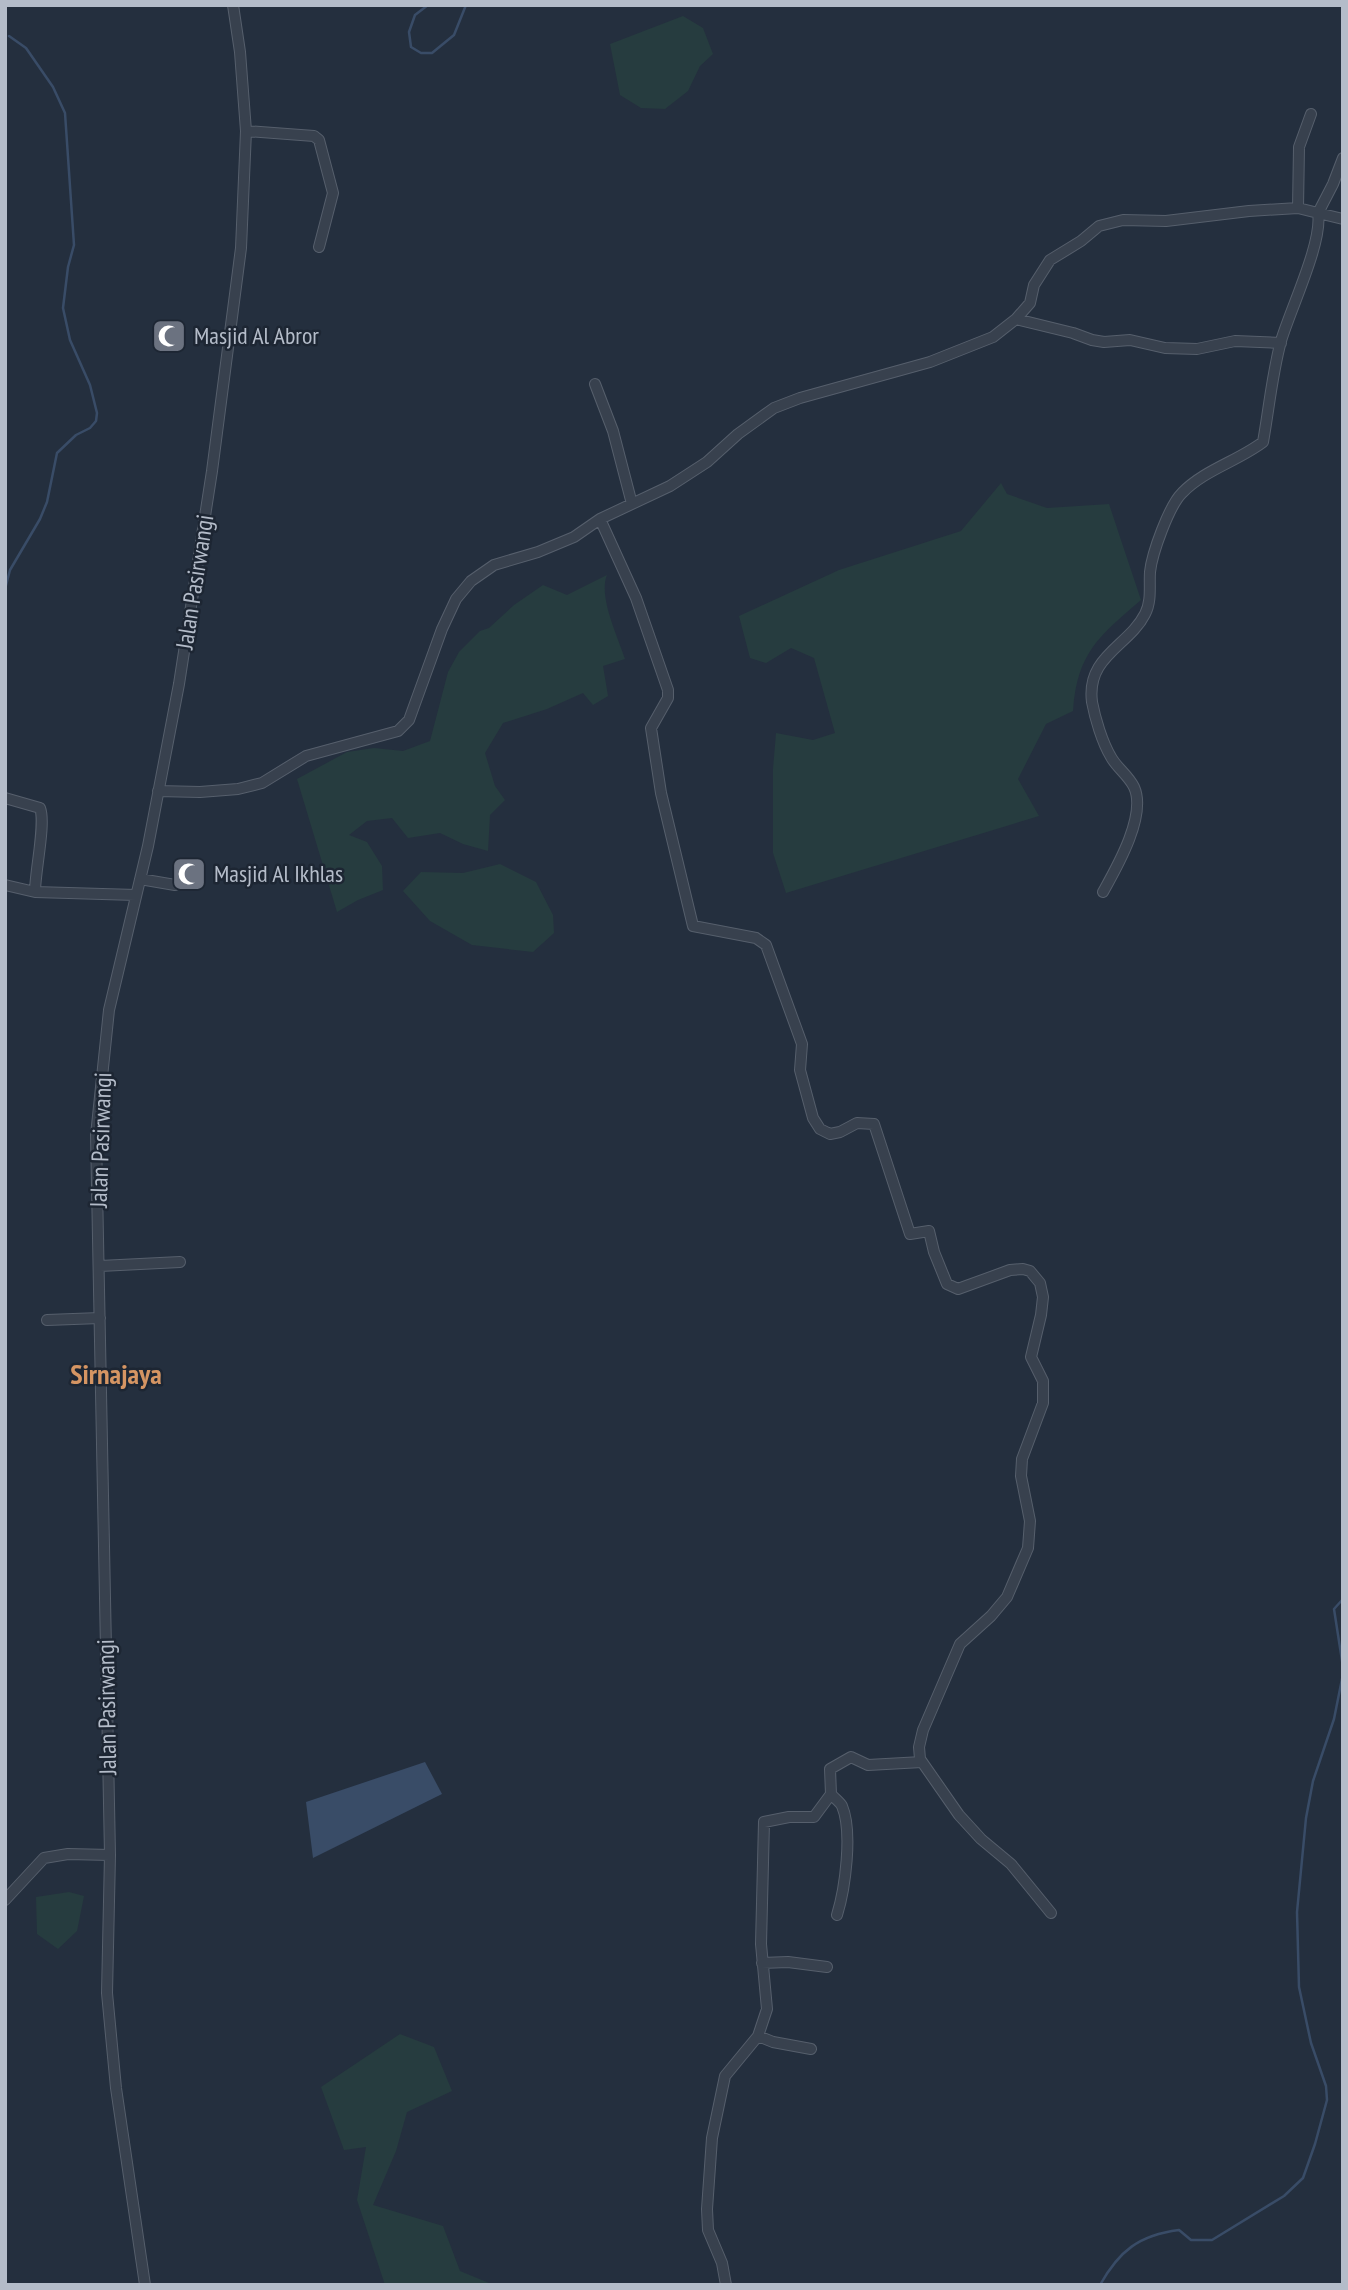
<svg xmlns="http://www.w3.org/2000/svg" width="1348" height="2290" font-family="'PT Sans Narrow',sans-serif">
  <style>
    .green { fill: #263c3f }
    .water { fill: #394c67 }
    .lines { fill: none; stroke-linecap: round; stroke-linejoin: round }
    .stream { stroke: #394c67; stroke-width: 2.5 }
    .minor-casing { stroke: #565f6c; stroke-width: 12 }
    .minor { stroke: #38414e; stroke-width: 10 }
    .labels { text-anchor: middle; stroke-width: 5; stroke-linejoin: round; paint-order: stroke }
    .poi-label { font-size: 24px; fill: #b4bcc9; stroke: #1d2633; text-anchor: start }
    .street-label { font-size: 24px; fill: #b4bcc9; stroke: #1d2633 }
    .quarter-label { font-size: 28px; font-weight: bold; fill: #d59563; stroke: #1d2633 }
  </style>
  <rect width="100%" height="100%" fill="#242f3e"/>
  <!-- green -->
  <path class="green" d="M 683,16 L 703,28 L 713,54 L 700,66 L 688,91 L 665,109 L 641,108 L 620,95 L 610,44 Z
    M 1001,483 L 1007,494 L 1047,508 L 1109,504 L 1141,600 C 1099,636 1077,653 1073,711 L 1046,724 L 1018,779 L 1039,816 L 786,893 L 773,853 L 773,769 L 776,733 L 813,740 L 835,733 L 814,658 L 791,648 L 766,663 L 750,658 L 739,616 L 839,570 L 961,531 Z
    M 607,575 C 598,596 618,637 625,659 L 603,666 L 608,696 L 593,705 L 583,693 L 547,709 L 503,723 L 485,753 L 495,786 L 505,800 L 490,815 L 488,851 L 463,844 L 440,833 L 408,838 L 392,818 L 367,821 L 349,835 L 367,842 L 382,866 L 383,890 L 358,900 L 337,912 L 297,779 L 347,752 L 374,748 L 403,751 L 430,741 L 448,672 L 459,652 L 480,631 L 489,628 L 514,605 L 543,585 L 567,595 Z
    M 500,864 L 536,882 L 553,915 L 554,933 L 533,952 L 472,945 L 430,921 L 403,891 L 421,872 L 463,873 Z
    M 69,1892 L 84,1896 L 77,1931 L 58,1949 L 37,1934 L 36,1897 Z
    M 400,2034 L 434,2047 L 452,2091 L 407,2112 L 396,2151 L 373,2205 L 443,2226 L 460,2271 L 494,2285 L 385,2285 L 357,2200 L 366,2147 L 344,2150 L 321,2087 Z"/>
  <!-- water -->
  <path class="water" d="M 425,1762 L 442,1794 L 313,1858 L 306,1802 Z"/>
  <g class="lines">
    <!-- stream -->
    <path class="stream" d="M 428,5 L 415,15 L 409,32 L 411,47 L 421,53 L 432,53 L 454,35 L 466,5
      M 5,589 L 10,570 L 40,519 L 47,502 L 57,453 L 76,435 L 90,428 L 96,421 L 97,413 L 90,385 L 70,340 L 63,308 L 68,267 L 74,245 L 65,113 L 53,87 L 26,48 L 9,36
      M 1343,1599 L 1334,1609 L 1343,1667
      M 1100,2285 C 1119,2251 1139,2235 1179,2230 L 1191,2240 L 1212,2240 L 1284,2196 L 1303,2178 L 1315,2144 L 1327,2100 L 1326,2086 L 1311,2043 L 1299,1987 L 1297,1912 L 1306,1818 L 1313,1781 L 1334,1719 L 1343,1674"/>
    <!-- minor casing -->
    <g class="minor-casing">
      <path id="minor" d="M 246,131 L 314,136 L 319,140 L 333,193 L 319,247
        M 1343,158 L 1333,184 L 1318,213 L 1343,219
        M 1298,208 L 1299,147 L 1311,114
        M 1016,319 L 1073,333 L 1092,340 L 1104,342 L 1130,340 L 1165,348 L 1197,349 L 1235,341 L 1281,343
        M 595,384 L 613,431 L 632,504
        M 600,519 L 636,598 L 668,690 L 668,698 L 651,728 L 661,793 L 693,926 L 756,938 L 766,945 L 802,1044 L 800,1070 L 813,1118 L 820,1129 L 830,1134 L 840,1132 L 857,1123 L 874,1124 L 910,1234 L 929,1231 L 934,1252 L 947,1284 L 958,1289 L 1010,1270 L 1023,1269 L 1030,1271 L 1040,1283 L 1043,1297 L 1041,1315 L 1031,1357 L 1043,1381 L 1043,1403 L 1022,1459 L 1021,1476 L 1030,1521 L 1028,1548 L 1007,1597 L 991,1616 L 960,1644 L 923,1730 L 919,1747 L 920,1759 L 959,1815 L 981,1839 L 1011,1864 L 1051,1913
        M 158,791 L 200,792 L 238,789 L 262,783 L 306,756 L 398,731 L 409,720 L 442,629 L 456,599 L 471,581 L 494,565 L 538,552 L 574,537 L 600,519 L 670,486 L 707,462 L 738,434 L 774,408 L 800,398 L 930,362 L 993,337 L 1016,319 L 1030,303 L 1034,285 L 1050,260 L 1081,241 L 1099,226 L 1123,220 L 1166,221 L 1249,211 L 1298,208 L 1318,213 C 1323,242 1290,310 1281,341 C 1272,374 1269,409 1263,442 C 1238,461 1204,470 1182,493 C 1169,506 1152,553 1150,572 C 1149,585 1152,601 1145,614 C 1129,646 1086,656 1092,702 C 1095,718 1102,742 1111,757 C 1117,768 1128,775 1134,787 C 1147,815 1117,867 1103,892
        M 5,798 L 40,808 C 46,823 35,871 35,892
        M 140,879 L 175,885
        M 5,885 L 35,892 L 136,895
        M 100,1266 L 180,1262
        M 47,1320 L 100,1318
        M 831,1794 C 834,1798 840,1802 842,1806 C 853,1832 845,1889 837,1915
        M 5,1900 L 44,1858 L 68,1854 L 110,1855
        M 762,1963 L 788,1962 L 827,1967
        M 758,2036 L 773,2042 L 811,2049
        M 145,2285 L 116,2088 L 107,1993 L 110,1855 L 96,1135 L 109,1010 L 148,846 L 179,684 L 212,471 L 241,248 L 246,131 L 240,52 L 233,5
        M 726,2285 L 722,2263 L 708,2230 L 707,2209 L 712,2138 L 725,2076 L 758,2036 L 767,2009 L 761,1944 L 764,1822 L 789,1817 L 814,1817 L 831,1794 L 830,1769 L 851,1757 L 868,1765 L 922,1762"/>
    </g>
    <!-- minor -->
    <use href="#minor" class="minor"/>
  </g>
  <!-- icons -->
  <defs>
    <g id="mosque-square" transform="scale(1.75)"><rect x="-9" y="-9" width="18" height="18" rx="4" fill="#6b7280" stroke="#1d2633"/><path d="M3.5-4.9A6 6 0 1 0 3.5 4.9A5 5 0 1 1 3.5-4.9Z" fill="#fff"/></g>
  </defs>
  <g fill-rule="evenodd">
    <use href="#mosque-square" x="169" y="336"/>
    <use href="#mosque-square" x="189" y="874"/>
  </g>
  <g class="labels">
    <!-- poi labels -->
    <g class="poi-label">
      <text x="194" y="344">Masjid Al Abror</text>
      <text x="214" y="882">Masjid Al Ikhlas</text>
    </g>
    <!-- street labels -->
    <g class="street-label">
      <text transform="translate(195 582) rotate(-81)" y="8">Jalan Pasirwangi</text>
      <text transform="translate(101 1140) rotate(-88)" y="8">Jalan Pasirwangi</text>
      <text transform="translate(107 1707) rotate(-91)" y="8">Jalan Pasirwangi</text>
    </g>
    <!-- quarter labels -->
    <g class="quarter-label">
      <text x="116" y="1384">Sirnajaya</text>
    </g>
  </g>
  <!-- border -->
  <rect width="1348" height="2290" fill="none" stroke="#b4bcc9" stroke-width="14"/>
</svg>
